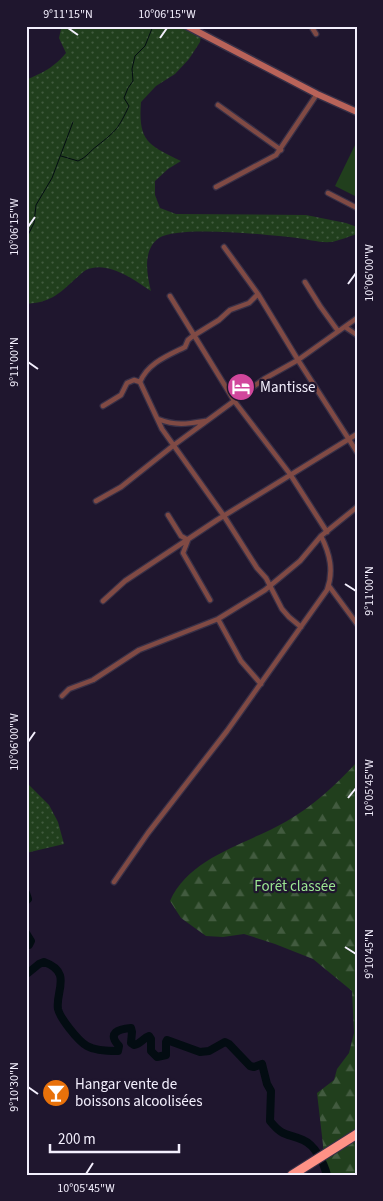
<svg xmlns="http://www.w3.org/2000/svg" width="383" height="1201" font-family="'Source Sans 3',sans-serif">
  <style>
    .grass { fill: url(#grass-dots) }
    .forest { fill: url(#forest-firs) }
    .pitch { fill: #213f1d }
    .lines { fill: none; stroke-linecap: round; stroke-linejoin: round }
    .stream { stroke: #030c12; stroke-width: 1 }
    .river { stroke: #030c12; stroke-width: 8 }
    .street-casing { stroke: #383047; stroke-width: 7 }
    .secondary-casing { stroke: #383047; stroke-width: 9 }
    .highway-casing { stroke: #383047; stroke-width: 11 }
    .street { stroke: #804a44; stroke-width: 4.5 }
    .secondary { stroke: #b96359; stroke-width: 6 }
    .highway { stroke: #fe9286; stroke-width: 9 }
    .ticks { fill: none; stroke: #f3effd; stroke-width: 2 }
    .labels { text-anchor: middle; stroke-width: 4.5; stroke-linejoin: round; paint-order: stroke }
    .poi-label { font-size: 15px; fill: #f3effd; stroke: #1f162e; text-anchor: start }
    .park-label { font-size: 15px; fill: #9be692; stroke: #1f162e }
    .neatline { fill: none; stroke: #f3effd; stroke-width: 2 }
    .ticks-label { font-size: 12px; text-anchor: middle; fill: #f3effd }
  </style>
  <defs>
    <pattern id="grass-dots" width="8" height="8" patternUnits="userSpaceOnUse" patternTransform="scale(1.25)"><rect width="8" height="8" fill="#213f1d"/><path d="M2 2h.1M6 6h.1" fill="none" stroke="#425b3f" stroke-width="1.8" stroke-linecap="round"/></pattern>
    <pattern id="forest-firs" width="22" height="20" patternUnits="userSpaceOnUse" patternTransform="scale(1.25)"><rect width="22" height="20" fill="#213f1d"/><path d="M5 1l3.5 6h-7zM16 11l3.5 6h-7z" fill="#425b3f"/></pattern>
  </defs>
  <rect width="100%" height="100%" fill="#1f162e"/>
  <!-- grass -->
  <path class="grass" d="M 64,26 L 203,26 L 200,42 L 189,59 L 175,74 L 156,86 L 141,102 C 138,141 148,145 181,161 L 168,169 L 155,181 L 155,195 L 160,208 L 176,214 L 306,215 L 346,223 L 357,227 L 357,234 C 349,236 339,241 331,242 C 320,243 307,239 297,238 C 271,235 179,225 159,238 C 142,250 147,275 151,291 C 134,280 108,260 86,270 C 82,272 78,277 74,280 C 57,296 50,302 26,304 L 26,80 C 44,72 53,68 66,53 L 59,38 L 61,29 Z
    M 26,782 L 49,805 L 58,822 L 64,844 L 26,853 Z"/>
  <!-- forest -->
  <path class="forest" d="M 357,762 L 357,1175 L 323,1175 L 323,1145 L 317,1093 L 334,1080 L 337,1069 L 349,1053 L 354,1033 L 352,991 L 313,959 L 275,944 L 244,934 L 223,937 L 206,936 L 181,918 L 170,901 C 190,856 248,844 287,821 C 313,806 336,785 357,762 Z"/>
  <!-- pitch -->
  <path class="pitch" d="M 356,143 L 357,143 L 357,197 L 335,186 Z"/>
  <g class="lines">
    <!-- stream -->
    <path class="stream" d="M 61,156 L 78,161 C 87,157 90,151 97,146 C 117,130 118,129 129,106 L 124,98 L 128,88 L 133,81 L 132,69 L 135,56 L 145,46 L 153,26
      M 26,239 L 34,223 L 36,205 L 52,178 L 73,122"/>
    <!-- river -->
    <path class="river" d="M 26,893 L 28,899 L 26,901
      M 26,933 L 31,941 L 29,945 L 26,945
      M 26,972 L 28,973 L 39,964 L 44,962 C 73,972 55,992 58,1009 C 60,1018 78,1041 87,1046 C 94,1050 109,1051 118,1051 L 119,1046 C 107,1033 118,1029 131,1028 L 132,1032 L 131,1043 L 134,1045 C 141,1044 143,1038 149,1036 L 151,1039 L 151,1051 L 157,1057 L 166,1055 L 166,1042 L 167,1040 L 200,1052 L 209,1051 L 225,1042 L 229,1044 L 250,1066 L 254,1067 L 262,1064 L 267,1084 L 271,1091 L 270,1121 C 283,1137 286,1133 303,1140 C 315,1145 324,1163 327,1175"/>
    <!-- street casing -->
    <g class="street-casing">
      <path id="street" d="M 311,26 L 316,34
        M 218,105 L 281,150
        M 216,187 L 276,155 L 317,94
        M 328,193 L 357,208
        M 224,247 L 258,294 L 298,360 L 357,452
        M 305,282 L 320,306 L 338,331
        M 170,296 L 235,402 L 290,474 L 327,532
        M 345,327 L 357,335
        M 140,382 C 148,363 167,356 185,347 L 188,340 L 193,336 L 219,320 L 230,310 L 249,303 L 258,294
        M 103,406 L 121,395 L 127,383 L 134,380 L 140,382 L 162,429 L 224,516 L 257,568 L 266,578 L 282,609 L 289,617 L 301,627
        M 158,419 C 176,426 187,424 205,421
        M 96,501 L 121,487 L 174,445 L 264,379 L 298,360 L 357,318
        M 168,515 L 181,536 L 188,540 L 183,553 L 210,600
        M 329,586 L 357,624
        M 103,601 L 125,581 L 217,520 L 357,434
        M 218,619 L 241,661 L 261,684
        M 62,696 L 69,689 L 93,680 L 139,650 L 218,619 L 265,590 L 300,561 L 321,536 L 357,507
        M 114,882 L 148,833 L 227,731 L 327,590 C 334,571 330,554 321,536"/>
    </g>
    <!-- secondary casing -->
    <g class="secondary-casing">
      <path id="secondary" d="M 187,26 L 317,94 L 357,112"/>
    </g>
    <!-- highway casing -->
    <g class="highway-casing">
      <path id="highway" d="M 292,1175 L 357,1134"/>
    </g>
    <!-- street -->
    <use href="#street" class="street"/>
    <!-- secondary -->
    <use href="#secondary" class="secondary"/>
    <!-- highway -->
    <use href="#highway" class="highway"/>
  </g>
  <!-- ticks -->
  <path class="ticks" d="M 68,28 L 78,35M 160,38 L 167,28M 28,227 L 35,217M 348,284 L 356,273M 28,362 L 38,369M 345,584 L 356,591M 28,742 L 35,732M 348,798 L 356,788M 345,947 L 356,954M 28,1087 L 38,1094M 86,1174 L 93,1163"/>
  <!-- icons -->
  <defs>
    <g id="hotel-disc" transform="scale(1.4375)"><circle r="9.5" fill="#d1479c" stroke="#1f162e"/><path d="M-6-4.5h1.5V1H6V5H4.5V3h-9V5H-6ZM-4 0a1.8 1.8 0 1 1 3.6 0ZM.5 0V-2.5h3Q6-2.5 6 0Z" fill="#fff"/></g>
    <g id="bar-disc" transform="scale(1.4375)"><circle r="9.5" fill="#e8710a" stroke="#1f162e"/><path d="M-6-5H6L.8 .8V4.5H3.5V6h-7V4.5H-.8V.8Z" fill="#fff"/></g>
  </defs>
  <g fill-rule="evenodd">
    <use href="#hotel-disc" x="241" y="387"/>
    <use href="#bar-disc" x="56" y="1093"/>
  </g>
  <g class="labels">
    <!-- poi labels -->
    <g class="poi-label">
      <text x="260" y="392">Mantisse</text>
      <text x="75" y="1089">Hangar vente de<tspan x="75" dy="17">boissons alcoolisées</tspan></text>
    </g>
    <!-- park labels -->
    <g class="park-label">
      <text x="295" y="891">Forêt classée</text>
    </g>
  </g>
  <!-- border -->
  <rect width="383" height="1201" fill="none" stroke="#1f162e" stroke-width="55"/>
  <!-- scale -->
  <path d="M50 1144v8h129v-8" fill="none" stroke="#f3effd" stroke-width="2.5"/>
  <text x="58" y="1144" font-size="15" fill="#f3effd" stroke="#1f162e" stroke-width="4" paint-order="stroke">200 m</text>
  <rect x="28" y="28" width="328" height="1146" class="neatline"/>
  <g class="ticks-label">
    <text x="68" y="18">9°11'15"N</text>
    <text x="167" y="18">10°06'15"W</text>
    <text transform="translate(14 227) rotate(-90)" y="4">10°06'15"W</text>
    <text transform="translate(369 273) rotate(-90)" y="4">10°06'00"W</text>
    <text transform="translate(14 362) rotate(-90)" y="4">9°11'00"N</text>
    <text transform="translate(369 591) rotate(-90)" y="4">9°11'00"N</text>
    <text transform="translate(14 742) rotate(-90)" y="4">10°06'00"W</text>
    <text transform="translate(369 788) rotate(-90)" y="4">10°05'45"W</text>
    <text transform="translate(369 954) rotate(-90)" y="4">9°10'45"N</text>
    <text transform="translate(14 1087) rotate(-90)" y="4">9°10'30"N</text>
    <text x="86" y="1192">10°05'45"W</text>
  </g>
</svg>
